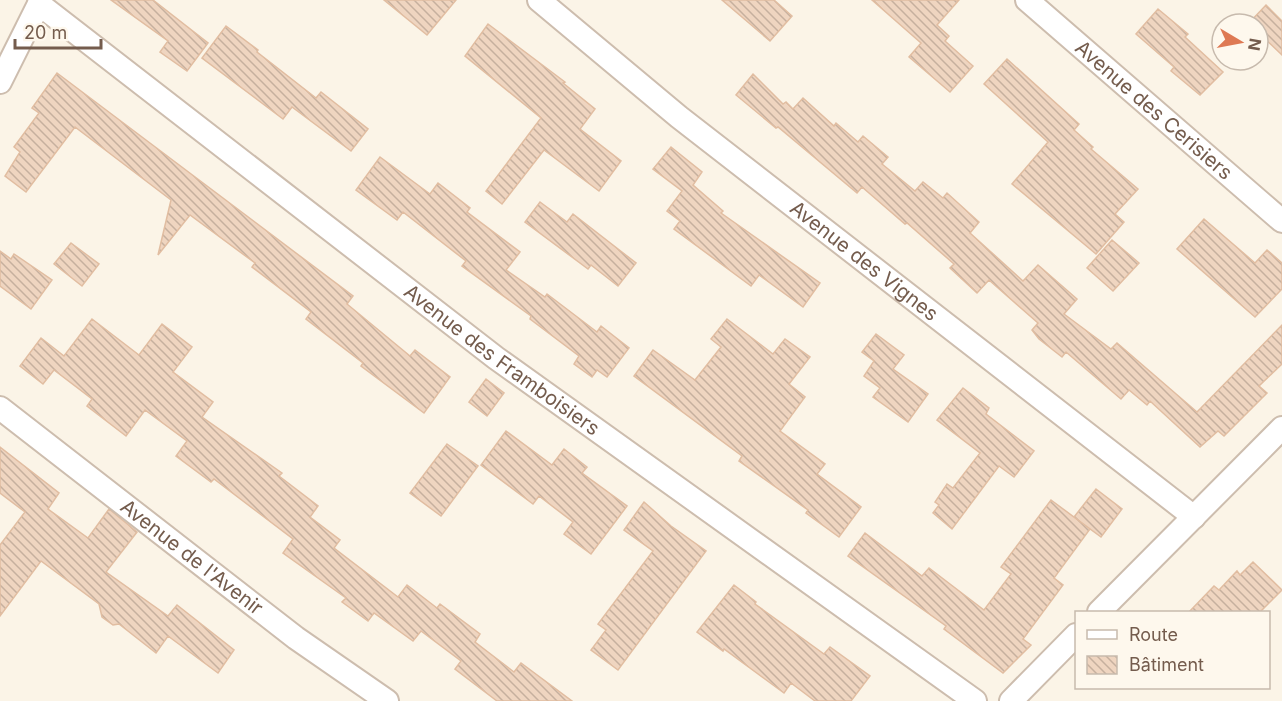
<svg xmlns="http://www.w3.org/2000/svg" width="1282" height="701" font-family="Inter,sans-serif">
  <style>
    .building { fill: url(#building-back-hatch); stroke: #e1bda1; stroke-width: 1.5 }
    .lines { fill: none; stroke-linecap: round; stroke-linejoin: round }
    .minor-casing { stroke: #cdbdae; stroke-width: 26 }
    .minor { stroke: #fff; stroke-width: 22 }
    .labels { text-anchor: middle; stroke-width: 5; stroke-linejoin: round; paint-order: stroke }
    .street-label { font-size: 20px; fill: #745c4d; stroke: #fef8ed }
  </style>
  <defs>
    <pattern id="building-back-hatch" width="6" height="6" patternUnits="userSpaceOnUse" patternTransform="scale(1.5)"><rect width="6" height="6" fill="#efd5c0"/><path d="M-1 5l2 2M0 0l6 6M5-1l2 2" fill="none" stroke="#c6b09e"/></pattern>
  </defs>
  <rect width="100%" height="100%" fill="#fbf4e7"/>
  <!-- building -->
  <path class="building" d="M 111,0 L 153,0 L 208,43 L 187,71 L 160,52 L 168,41 Z
    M 384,0 L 456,0 L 427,35 Z
    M 722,0 L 774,0 L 792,16 L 770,41 Z
    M 872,0 L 959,0 L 937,25 L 949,36 L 945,41 L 973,66 L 950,92 L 909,57 L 921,43 Z
    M 1266,5 L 1282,21 L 1282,55 L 1258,32 L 1258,24 L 1249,23 Z
    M 1158,9 L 1188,34 L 1185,37 L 1223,72 L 1200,95 L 1171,71 L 1174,67 L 1136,34 Z
    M 488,24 L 565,82 L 563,83 L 595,109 L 580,129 L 621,161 L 599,191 L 544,150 L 502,204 L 486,191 L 541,118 L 465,56 Z
    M 226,26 L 258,50 L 257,52 L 316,98 L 321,92 L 368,129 L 351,151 L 292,107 L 283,119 L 202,58 Z
    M 1007,59 L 1079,124 L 1074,130 L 1093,147 L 1091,149 L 1138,189 L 1115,214 L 1124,222 L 1096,254 L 1012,184 L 1048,142 L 984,84 Z
    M 57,73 L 353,296 L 347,304 L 410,356 L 415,350 L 450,377 L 424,413 L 361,366 L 363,363 L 306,319 L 311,312 L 252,267 L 255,263 L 190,215 L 158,255 L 171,200 L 75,127 L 26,192 L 5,176 L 20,152 L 14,147 L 39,113 L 32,108 Z
    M 753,74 L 783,104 L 786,102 L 793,109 L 803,98 L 834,126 L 836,123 L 858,142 L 863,136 L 888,157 L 882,164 L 915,191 L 923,182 L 943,198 L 947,193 L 979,222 L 970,233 L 1023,281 L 1038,265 L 1077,299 L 1064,314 L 1111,349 L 1117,343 L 1197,412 L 1282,325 L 1282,364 L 1259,386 L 1267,393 L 1224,436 L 1218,431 L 1200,447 L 1150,401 L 1147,405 L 1129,390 L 1121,399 L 1066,352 L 1062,357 L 1039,339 L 1032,330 L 1038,323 L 989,280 L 977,293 L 950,268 L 954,264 L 907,223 L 905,224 L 862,187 L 857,193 L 778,127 L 776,128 L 736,95 Z
    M 671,147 L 702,172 L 693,185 L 723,211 L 721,213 L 820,283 L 803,307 L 759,275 L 751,286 L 674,229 L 680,221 L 667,211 L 682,191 L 653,169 Z
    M 380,157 L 430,194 L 438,183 L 470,208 L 467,212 L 520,252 L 506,270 L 545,297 L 547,294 L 597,332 L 601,326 L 629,348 L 607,377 L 597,370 L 592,377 L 574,364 L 579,356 L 530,319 L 531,316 L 462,266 L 466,261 L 403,212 L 397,220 L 356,190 Z
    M 540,202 L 567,222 L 573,214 L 636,263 L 618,286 L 591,265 L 588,269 L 525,222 Z
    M 1204,219 L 1255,263 L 1267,250 L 1282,263 L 1282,289 L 1255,317 L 1177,249 Z
    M 1112,240 L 1139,263 L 1113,291 L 1087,268 Z
    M 71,243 L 99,264 L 82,286 L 54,264 Z
    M 0,251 L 11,259 L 14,254 L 52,280 L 31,309 L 0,286 Z
    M 92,319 L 139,355 L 162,324 L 192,347 L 173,372 L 213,402 L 202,417 L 282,473 L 279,476 L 318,506 L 310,517 L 340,540 L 334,548 L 398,597 L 407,585 L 437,608 L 440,604 L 480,634 L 475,642 L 514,672 L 521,663 L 572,701 L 497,701 L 455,669 L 461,661 L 421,631 L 413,641 L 374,613 L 368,621 L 342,602 L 346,598 L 283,553 L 293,539 L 214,479 L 211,482 L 176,456 L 187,441 L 145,410 L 126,436 L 87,406 L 92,399 L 54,370 L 43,384 L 20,366 L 41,338 L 64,356 Z
    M 727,319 L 773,354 L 785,339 L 810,357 L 789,384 L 805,397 L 780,431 L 825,464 L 817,474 L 861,507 L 839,537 L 806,513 L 808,510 L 739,461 L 742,456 L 634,376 L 653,350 L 695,380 L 721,347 L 711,339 Z
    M 876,334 L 904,355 L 893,369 L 928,394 L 908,422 L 873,397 L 880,388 L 864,376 L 874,361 L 862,352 Z
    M 486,379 L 504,393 L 487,416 L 469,402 Z
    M 963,388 L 989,408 L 986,414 L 1034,451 L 1014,477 L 999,466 L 952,529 L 933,513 L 939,505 L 935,502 L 947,484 L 953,488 L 980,453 L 937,420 Z
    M 506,431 L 552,465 L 564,449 L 587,467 L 582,473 L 627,506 L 591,554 L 564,534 L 573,522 L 539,496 L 533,504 L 481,465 Z
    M 447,444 L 478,466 L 441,516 L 410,493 Z
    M 0,447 L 59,493 L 48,509 L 88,538 L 109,509 L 137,532 L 106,572 L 168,616 L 177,605 L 234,650 L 218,673 L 168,636 L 156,653 L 119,624 L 113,625 L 102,617 L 99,604 L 41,561 L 0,616 L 0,545 L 25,512 L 0,493 Z
    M 1096,489 L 1122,509 L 1101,537 L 1074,517 Z
    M 1051,500 L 1090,529 L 1054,578 L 1063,585 L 1023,639 L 1031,645 L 1003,673 L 944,629 L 946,626 L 848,556 L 865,533 L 922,576 L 929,568 L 984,610 L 1011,574 L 1001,567 Z
    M 644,502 L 671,526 L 706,551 L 618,670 L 591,650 L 606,630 L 598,624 L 653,551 L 624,530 Z
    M 1253,562 L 1282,590 L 1260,612 L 1189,612 L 1214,586 L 1219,590 L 1237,571 L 1240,575 Z
    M 734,585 L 756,602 L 755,604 L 824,654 L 830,647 L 870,676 L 851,701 L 815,701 L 791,683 L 784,693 L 724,649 L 723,651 L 697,632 Z"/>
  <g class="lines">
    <!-- minor casing -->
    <g class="minor-casing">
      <g id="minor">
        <path id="s1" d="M 539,0 L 679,117 L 1194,517"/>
        <path id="s2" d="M 1027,0 L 1282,221"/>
        <path id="s3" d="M 39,4 L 496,358 L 975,701"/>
        <path d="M 0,82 L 41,0"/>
        <path id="s4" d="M 0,408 L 296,638 L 387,701"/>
        <path d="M 1099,612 L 1282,428"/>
        <path d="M 1011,701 L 1076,635"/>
      </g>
    </g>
    <!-- minor -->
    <use href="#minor" class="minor"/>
  </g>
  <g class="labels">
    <!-- street labels -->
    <g class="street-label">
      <text dy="7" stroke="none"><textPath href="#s2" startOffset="168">Avenue des Cerisiers</textPath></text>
      <text dy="7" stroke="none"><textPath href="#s1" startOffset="417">Avenue des Vignes</textPath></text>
      <text dy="7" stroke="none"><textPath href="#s3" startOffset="584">Avenue des Framboisiers</textPath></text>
      <text dy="7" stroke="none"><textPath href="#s4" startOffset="243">Avenue de l'Avenir</textPath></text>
    </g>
  </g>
  <!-- legend -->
  <rect x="1075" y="611" width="195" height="78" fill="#fef8ed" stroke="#c7baad" stroke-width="1.5"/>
  <rect x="1087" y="630" width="30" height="9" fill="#ffffff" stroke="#c7baad" stroke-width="1.5"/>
  <text x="1129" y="641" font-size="18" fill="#745c4d">Route</text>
  <rect x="1087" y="656" width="30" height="18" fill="url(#building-back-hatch)" stroke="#c7baad" stroke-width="1.5"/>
  <text x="1129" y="671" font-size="18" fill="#745c4d">Bâtiment</text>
  <!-- north arrow -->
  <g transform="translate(1240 42) rotate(100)"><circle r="28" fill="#fef8ed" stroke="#c7baad" stroke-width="1.5"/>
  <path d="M0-4.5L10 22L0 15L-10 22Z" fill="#de7953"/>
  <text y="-9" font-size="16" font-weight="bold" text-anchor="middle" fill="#745c4d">N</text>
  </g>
  <!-- scale -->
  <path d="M15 39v9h86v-9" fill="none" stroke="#745c4d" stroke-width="3"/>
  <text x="24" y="39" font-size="18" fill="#745c4d" stroke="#fef8ed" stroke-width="4.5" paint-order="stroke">20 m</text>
</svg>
